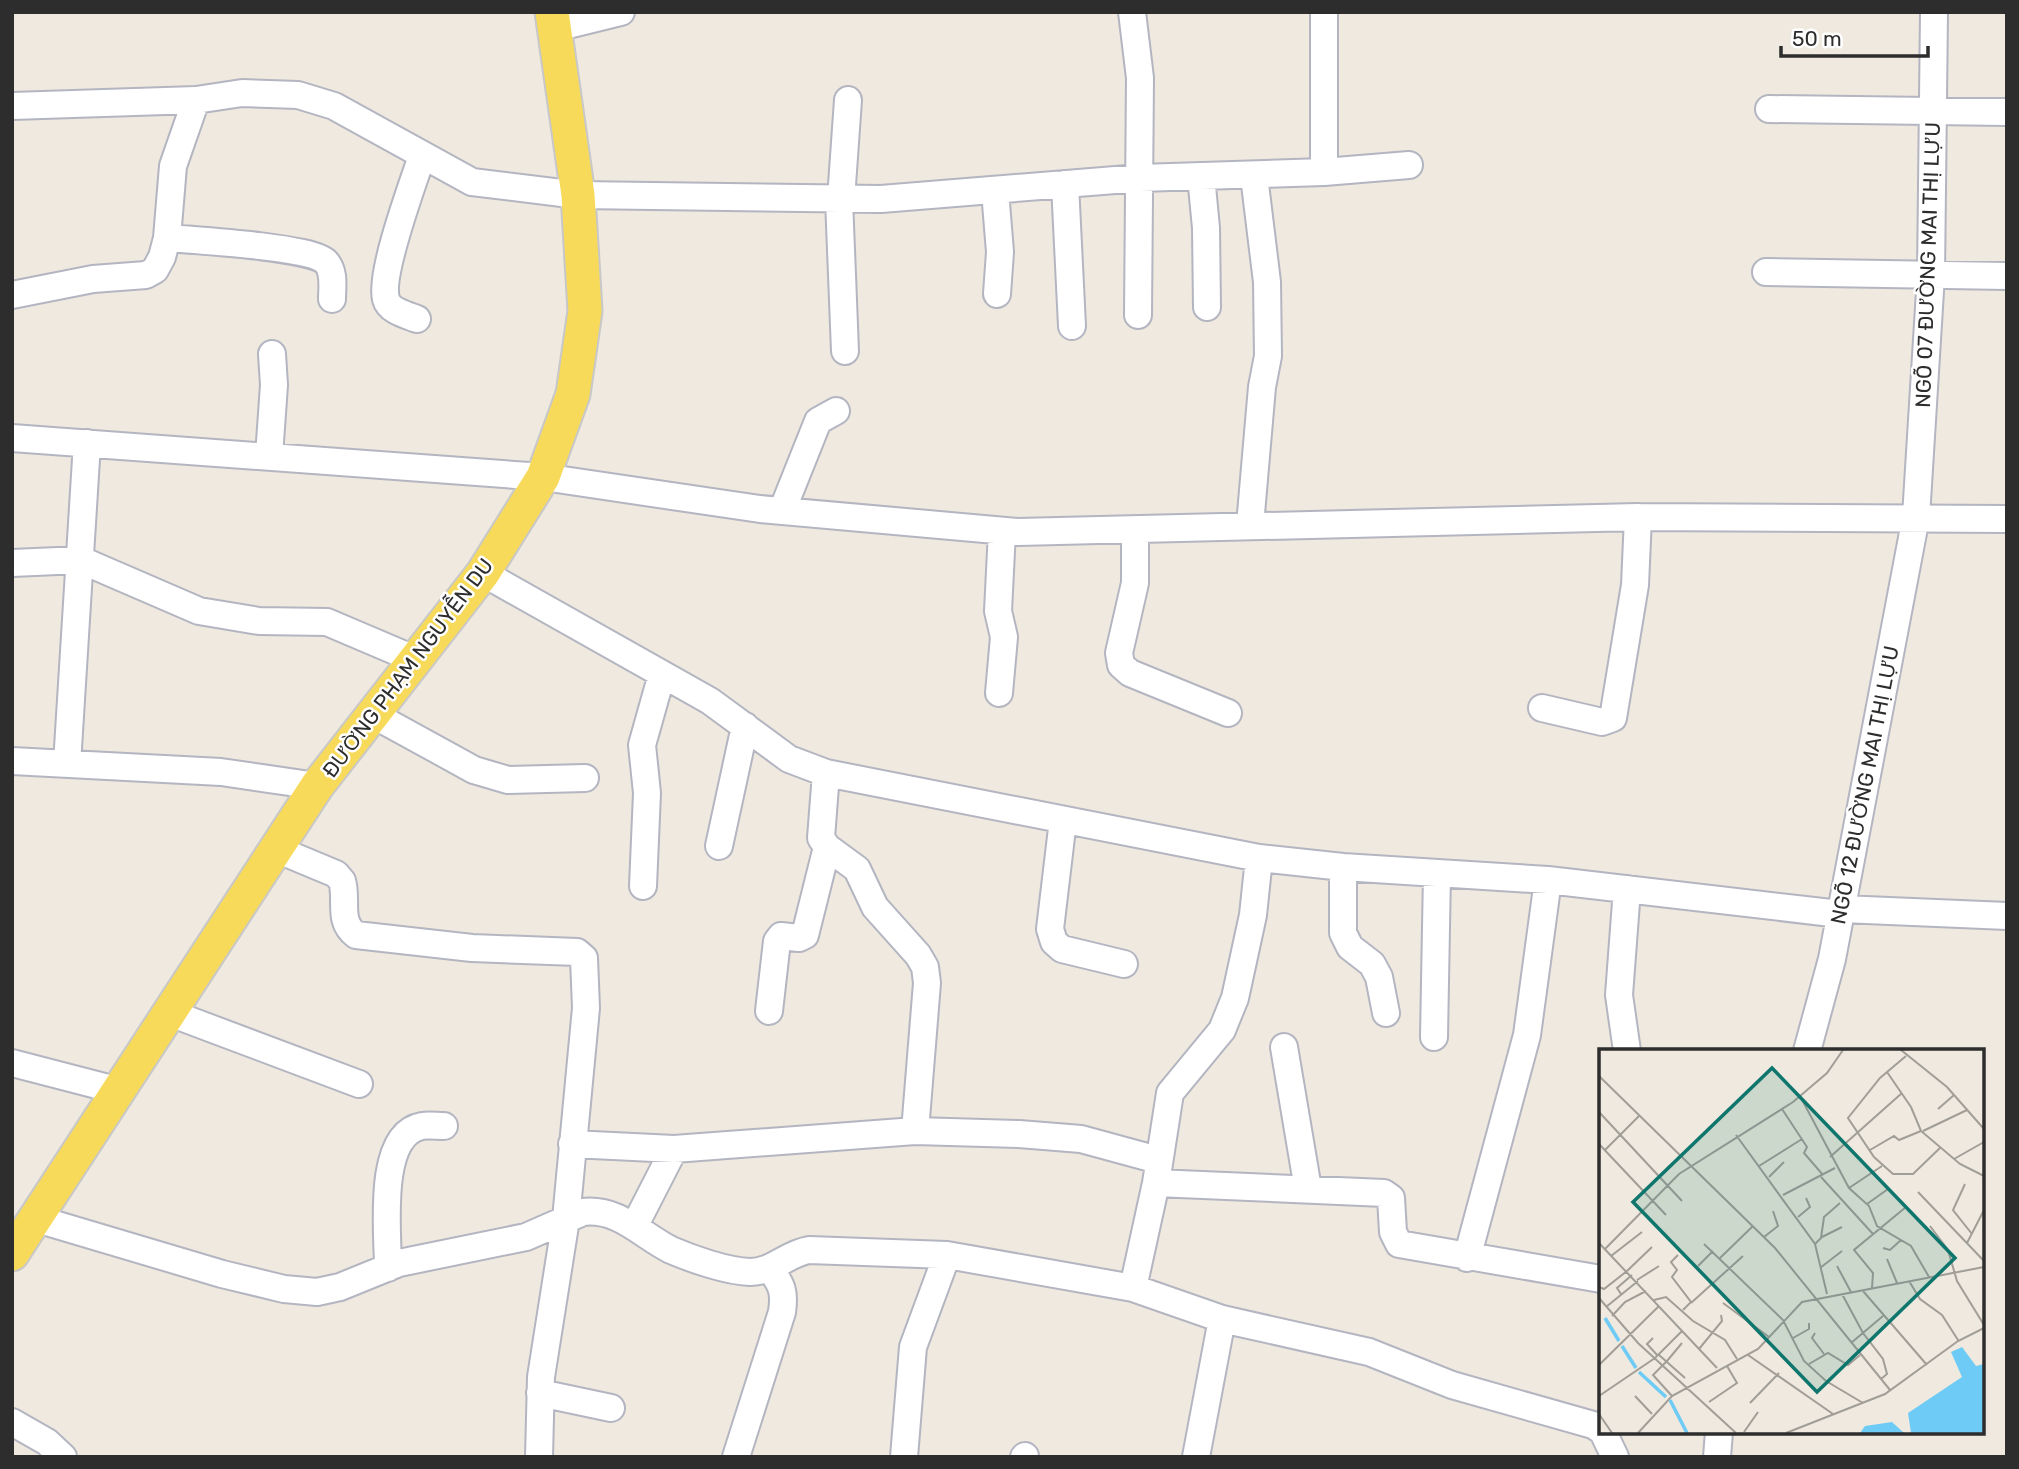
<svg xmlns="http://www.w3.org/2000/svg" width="2019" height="1469" font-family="Rubik,sans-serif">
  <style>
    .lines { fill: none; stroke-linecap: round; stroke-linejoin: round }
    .minor-casing { stroke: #b3b5c1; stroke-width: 30 }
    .major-casing { stroke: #c8c8c8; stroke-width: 37 }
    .minor { stroke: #fff; stroke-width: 26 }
    .major { stroke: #f8da5b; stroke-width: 33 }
    .labels { text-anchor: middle; stroke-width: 5; stroke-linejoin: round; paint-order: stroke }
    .street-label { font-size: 21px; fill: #2d2d2d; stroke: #fff }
    .inset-river { fill: none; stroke: #6ecbf5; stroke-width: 3.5 }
    .inset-road { fill: none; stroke: #a19e98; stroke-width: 2 }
    .view { fill: #0f766e; fill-opacity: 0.15; stroke: #0f766e; stroke-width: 3.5 }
    .inset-edge { fill: none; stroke: #2d2d2d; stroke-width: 3.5 }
  </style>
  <rect width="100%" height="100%" fill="#efe9df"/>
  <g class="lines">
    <!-- minor casing -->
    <g class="minor-casing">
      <path id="minor" d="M 1132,12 L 1140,78 L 1138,315
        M 552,29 L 621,12
        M 12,106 L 196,100 L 242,93 L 298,95 L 334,106 L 472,182 L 578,195 L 881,199 L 1140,178 L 1324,172 L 1409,165
        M 1769,109 L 2007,112
        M 1324,172 L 1324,12
        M 1201,176 L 1206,228 L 1207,307
        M 1065,184 L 1072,326
        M 995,191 L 1000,252 L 997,294
        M 839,199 L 845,351
        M 841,199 L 848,100
        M 167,238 C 193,240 312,247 326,262 C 335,272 332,287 332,299
        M 1766,272 L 2007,276
        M 12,295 L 93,279 L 146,275 L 155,270 L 162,257 L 167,238 L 173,166 L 196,100
        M 417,319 C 407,315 389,311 386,299 C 379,274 413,183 422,156
        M 12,438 L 543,477 L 760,509 L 1018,532 L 1638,517 L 2007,519
        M 269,456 L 274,385 L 272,354
        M 782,511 L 818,421 L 836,411
        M 1250,525 L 1262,387 L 1268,356 L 1267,282 L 1254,176
        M 1135,530 L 1135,583 L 1119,653 L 1121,665 L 1130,673 L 1228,713
        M 12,563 L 81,560 L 199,611 L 259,621 L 327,622 L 414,659
        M 483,573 L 710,701 L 789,759 L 826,773 L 1259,858 L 1343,867 L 1548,880 L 1840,914
        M 999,693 L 1004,637 L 998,611 L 1002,531
        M 1542,708 L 1602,722 L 1613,718 L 1635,585 L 1638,517
        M 372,714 L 474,770 L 508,780 L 585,778
        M 12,761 L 221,772 L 317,786
        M 67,764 L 87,443
        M 826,773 L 821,838 L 827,847 L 857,869 L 875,907 L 918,955 L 925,967 L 927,983 L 915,1131
        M 1063,820 L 1050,929 L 1054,942 L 1062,949 L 1124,964
        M 719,846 L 745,726
        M 276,849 L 336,874 L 342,881 C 348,900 337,921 356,935 L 472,948 L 577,952 L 584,958 L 586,1008 L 566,1219 L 541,1377 L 539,1457
        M 1343,867 L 1343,933 L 1350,947 L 1372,964 L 1379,977 L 1386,1013
        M 643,886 L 647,793 L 642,745 L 662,674
        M 1627,889 L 1619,995 L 1627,1051
        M 1842,909 L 2007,916
        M 769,1011 L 777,941 L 781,936 L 799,938 L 805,935 L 827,847
        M 170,1013 L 359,1084
        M 1434,1037 L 1437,873
        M 1284,1047 L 1308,1189
        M 1807,1051 L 1832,959 L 1916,517 L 1931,275 L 1934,12
        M 12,1063 L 120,1091
        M 572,1144 L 674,1149 L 915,1131 L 1019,1134 L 1081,1139 L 1158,1160
        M 1156,1183 L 1384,1193 L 1391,1198 L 1393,1232 L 1399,1244 L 1601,1279
        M 37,1219 L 222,1274 L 284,1289 L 317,1292 L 340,1287 L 399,1263 L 526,1237 L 583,1212 C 619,1208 641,1235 671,1250 C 692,1259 726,1271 750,1272 C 773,1272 786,1254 809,1250 L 947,1255 L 1133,1288 L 1222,1319 L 1369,1352 L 1452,1385 L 1593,1425 L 1601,1430
        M 634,1227 L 674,1149
        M 1467,1258 L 1527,1035 L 1548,880
        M 388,1268 C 388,1234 376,1134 422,1126 C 429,1125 437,1126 444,1126
        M 1133,1288 L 1156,1183 L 1170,1093 L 1222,1030 L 1235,998 L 1253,915 L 1259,858
        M 540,1393 L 611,1408
        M 12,1422 L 47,1442 L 63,1457
        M 1603,1432 L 1615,1457
        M 736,1457 L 782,1312 C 785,1292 782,1285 770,1269
        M 904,1457 L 913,1347 L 947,1255
        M 1024,1457 L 1025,1456
        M 1196,1457 L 1222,1319
        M 1717,1457 L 1719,1432"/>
    </g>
    <!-- major casing -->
    <g class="major-casing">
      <path id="major" d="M 12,1254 L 317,786 L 483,573 L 543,477 L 573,394 L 585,311 L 578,195 L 552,12"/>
    </g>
    <!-- minor -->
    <use href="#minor" class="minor"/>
    <!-- major -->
    <use href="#major" class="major"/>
  </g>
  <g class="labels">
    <!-- street labels -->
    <g class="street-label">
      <text transform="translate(1928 265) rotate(-88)" y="7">NGÕ 07 ĐƯỜNG MAI THỊ LỰU</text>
      <text transform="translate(408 668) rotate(-53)" y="7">ĐƯỜNG PHẠM NGUYỄN DU</text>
      <text transform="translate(1865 785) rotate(-79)" y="7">NGÕ 12 ĐƯỜNG MAI THỊ LỰU</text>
    </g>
  </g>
  <!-- overview -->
  <g transform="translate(1599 1049)">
    <rect width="385" height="385" fill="#efe9df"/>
    <path d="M 363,298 L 377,317 L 385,315 L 385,384 L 312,384 L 309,364 L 363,328 L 352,303 ZM 293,373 L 305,384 L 261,384 L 266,377 Z" fill="#6ecbf5"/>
    <path class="inset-river" d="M 6,269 L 20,292M 23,297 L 37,319M 40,323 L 67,348M 71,351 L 88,384"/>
    <path class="inset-road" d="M 302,1 L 348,38 L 385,80M 307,7 L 281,29 L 249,69 L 275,108 L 294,125 L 314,125 L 342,98M 288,23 L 312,58 L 322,82 L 361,115 L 385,127M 0,27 L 176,199 L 291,341M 201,47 L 250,139 L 270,157 L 278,177 L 312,197 L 330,228M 183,60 L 208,98 L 205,104 L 224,126M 339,60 L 355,46M 0,63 L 83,152M 324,82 L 368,61M 137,86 L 216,195 L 228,245M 0,95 L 67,166M 6,101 L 41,66M 271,101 L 295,87 L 300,91 L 322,82M 231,108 L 303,44M 355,110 L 385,93M 160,117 L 203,90M 170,128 L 185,113M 222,128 L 274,185M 366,135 L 354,161 L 373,185M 250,139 L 283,117M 319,143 L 385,212M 184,146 L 236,119M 268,155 L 289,140M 199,168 L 211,158 L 207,149M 331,177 L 349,201 L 358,232 L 385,276M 165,188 L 179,177 L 174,162M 223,188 L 243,178M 0,194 L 118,319M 368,194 L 385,161M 105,195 L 184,271 L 205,312 L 227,332 L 264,354M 216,195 L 222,189 L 225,168 L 241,154M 284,199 L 291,201 L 302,191M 6,200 L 80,125 L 194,53 L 228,24 L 244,1M 79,206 L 72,213 L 78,221 L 73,228 L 92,253 L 84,261M 12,207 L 43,183M 121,209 L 154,177M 288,210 L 298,234M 99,217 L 114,202M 238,217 L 252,243M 221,219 L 243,202M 28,222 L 53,198M 38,231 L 60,217M 310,232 L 321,250 L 343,266 L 359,291M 0,238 L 5,240 L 28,222M 273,239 L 274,224 L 255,201 L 307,158M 264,242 L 328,316M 22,245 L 18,239 L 33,226M 243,245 L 264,284 L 284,310 L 288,325 L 282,330M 0,249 L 39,294 L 137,384M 55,251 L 67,248 L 94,272 L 126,291 L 138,310M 92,254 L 144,207M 124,254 L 170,288M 7,258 L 39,232M 13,267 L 26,253 L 47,242M 216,284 L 213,289 L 225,305M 54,289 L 48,295 L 59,307M 194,289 L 210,280 L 210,274M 252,294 L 284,267M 100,300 L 123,272 L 122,266M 60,306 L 86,329M 149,306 L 234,365M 68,312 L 54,326 L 73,347M 68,312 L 83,294M 210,315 L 229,304 L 249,316 L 261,306M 0,316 L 60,257M 0,347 L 56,309 L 83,282M 36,347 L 53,365M 110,353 L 138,334 L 128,317M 151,354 L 180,324M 0,365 L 13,384M 145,383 L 159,363M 39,384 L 73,347 L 159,300 L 203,253 L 385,218M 187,384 L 286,345 L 359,292 L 385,279"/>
    <path class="view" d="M 173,19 L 356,209 L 218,343 L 34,153 Z"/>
    <rect width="385" height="385" class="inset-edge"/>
  </g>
  <!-- border -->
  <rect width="2019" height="1469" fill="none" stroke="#2d2d2d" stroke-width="28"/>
  <!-- scale -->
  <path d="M1781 46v10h147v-10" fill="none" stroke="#2d2d2d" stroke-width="3.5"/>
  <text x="1792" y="46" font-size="21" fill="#2d2d2d" stroke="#ffffff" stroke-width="5" paint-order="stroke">50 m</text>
</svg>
